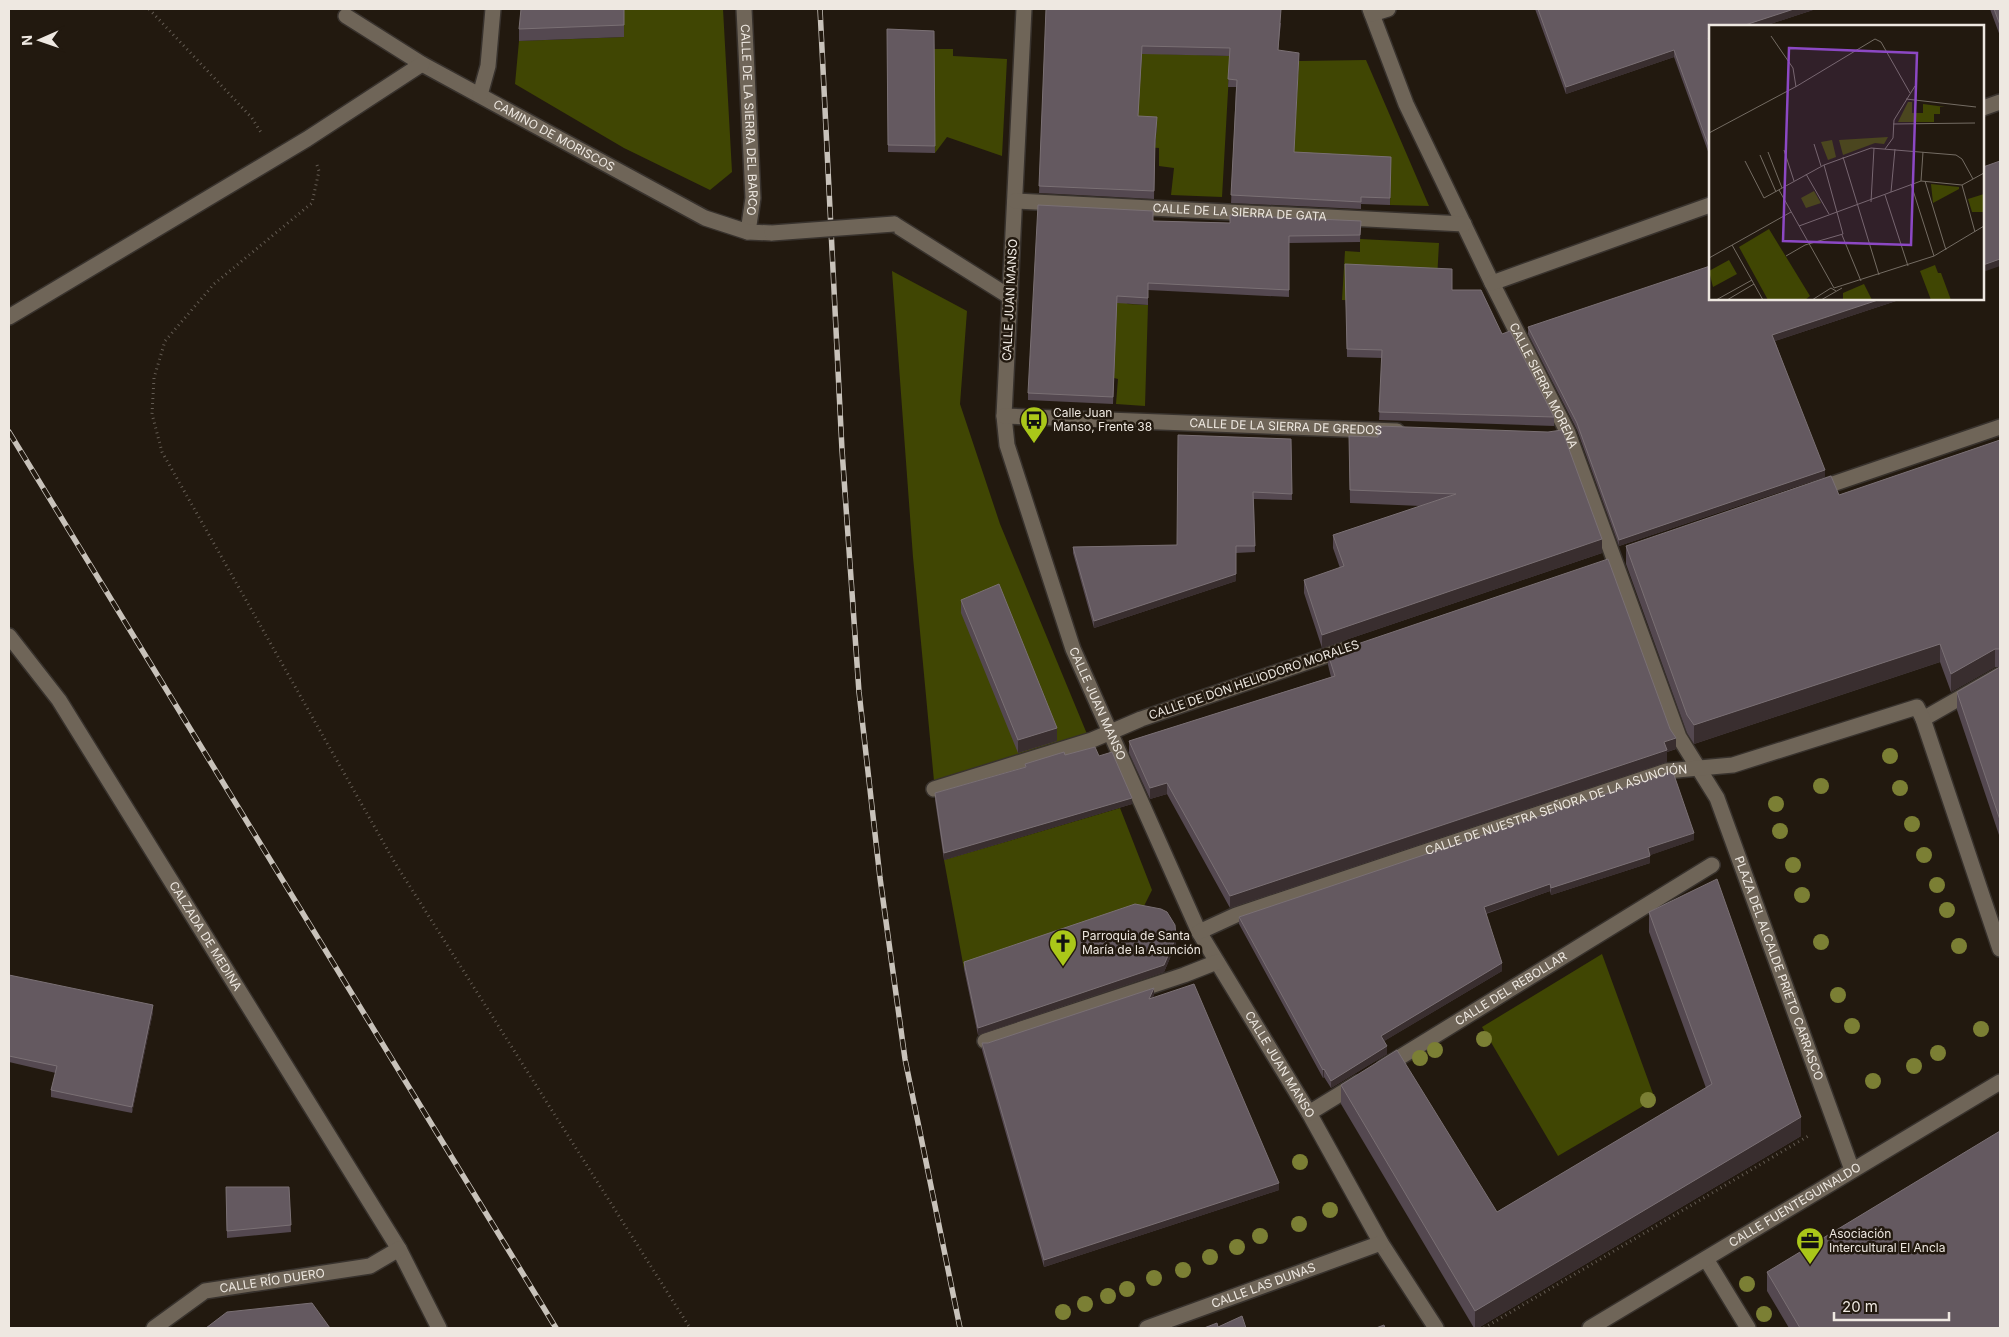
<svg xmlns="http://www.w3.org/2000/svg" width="2009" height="1337" font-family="Inter,sans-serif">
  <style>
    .green { fill: #404603 }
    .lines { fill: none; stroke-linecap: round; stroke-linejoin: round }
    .minor-casing { stroke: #38322d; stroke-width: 18 }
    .path { stroke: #645c53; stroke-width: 3; stroke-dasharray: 1 4; stroke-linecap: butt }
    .minor { stroke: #6f6558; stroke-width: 15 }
    .rail-casing { stroke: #c8c2ba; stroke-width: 5.5 }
    .rail { stroke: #22190f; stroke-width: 4; stroke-dasharray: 11; stroke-linecap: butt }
    .minor-bridge-casing { stroke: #38322d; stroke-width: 18; stroke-linecap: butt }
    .minor-bridge { stroke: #6f6558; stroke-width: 15 }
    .tree { fill: #7b7f34 }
    .wall { fill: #544850 }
    .shaded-wall { fill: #392e2f }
    .building { fill: #645960; stroke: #7a7074 }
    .labels { text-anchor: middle; stroke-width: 5; stroke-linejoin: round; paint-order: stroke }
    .street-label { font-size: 12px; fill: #eee8e1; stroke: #22190f }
    .poi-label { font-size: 12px; fill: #eee8e1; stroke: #22190f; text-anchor: start }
    .inset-road { fill: none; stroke: #746c63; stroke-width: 1 }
    .view { fill: #8c48c4; fill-opacity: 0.15; stroke: #8c48c4; stroke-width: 2.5 }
    .inset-edge { fill: none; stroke: #eee8e1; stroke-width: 2.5 }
  </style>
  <rect width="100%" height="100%" fill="#22190f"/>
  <!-- green -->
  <path class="green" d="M 624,9 L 723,9 L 732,172 L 710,190 L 624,148 L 515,84 L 519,41 L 624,37 Z
    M 1143,48 L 1162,54 L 1230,56 L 1222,197 L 1171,195 L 1174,168 L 1159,166 L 1159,148 L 1129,146 L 1101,122 Z
    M 934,49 L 953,49 L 953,56 L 1007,59 L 1002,156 L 947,137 L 935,153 Z
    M 1366,60 L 1429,206 L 1390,205 L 1391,165 L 1291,200 L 1299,61 Z
    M 1360,239 L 1439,243 L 1434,335 L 1372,301 L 1342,300 L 1345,251 L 1360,252 Z
    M 892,271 L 967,311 L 960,404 L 1000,524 L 1087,734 L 934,781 L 913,557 Z
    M 1117,297 L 1128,304 L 1148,305 L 1145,406 L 1116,404 L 1118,379 L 1114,378 Z
    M 1120,808 L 1152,890 L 1143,908 L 964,969 L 944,860 Z
    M 1602,954 L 1655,1099 L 1558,1156 L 1482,1027 Z"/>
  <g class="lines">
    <!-- minor casing -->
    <g class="minor-casing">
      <g id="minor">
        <path id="s1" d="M 744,9 L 753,198 L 748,232"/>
        <path id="s2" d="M 1024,9 L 1004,416 L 1007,445 L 1073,649 L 1199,932 L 1309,1113 L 1381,1243 L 1436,1328"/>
        <path id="s3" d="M 1370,9 L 1406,104 L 1492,283 L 1568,433 L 1679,737 L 1717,798 L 1852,1170"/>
        <path d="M 1372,14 L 1388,9"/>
        <path id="s4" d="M 346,16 L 422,64 L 705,218 L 748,232 L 772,233"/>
        <path d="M 480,95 L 488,66 L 493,9"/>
        <path d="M 1983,108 L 2000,102"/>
        <path id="s5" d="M 1015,201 L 1464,224"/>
        <path d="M 894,224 L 1010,297"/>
        <path d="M 1492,283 L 1710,205"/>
        <path d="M 9,317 L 307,139 L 422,64"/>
        <path id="s6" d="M 1004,416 L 1397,431"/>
        <path d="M 1815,490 L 2000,427"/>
        <path id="s7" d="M 9,636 L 59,700 L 399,1249 L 439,1328"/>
        <path d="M 1923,719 L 2000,675"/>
        <path d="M 934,789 L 1092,740 L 1141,719 L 1345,649"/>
        <path id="s8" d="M 1199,932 L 1236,915 L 1666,771 L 1733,765 L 1917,707 L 1923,719 L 2000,949"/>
        <path d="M 985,1041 L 1184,975 L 1217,962"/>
        <path id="s9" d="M 1384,1067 L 1712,865"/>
        <path d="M 1309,1113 L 1358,1083"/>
        <path d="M 1706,1259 L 1748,1328"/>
        <path id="s10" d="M 154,1328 L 205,1291 L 370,1266 L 399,1249"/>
        <path id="s11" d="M 1147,1328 L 1381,1243"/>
        <path id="s12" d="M 1590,1328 L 2000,1082"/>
      </g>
    </g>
    <!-- path -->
    <path class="path" d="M 149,9 L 252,118 L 262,134
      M 317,165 L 319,171 L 312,203 L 214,284 L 165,341 L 154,378 L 152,414 L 162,452 L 395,863 L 690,1328
      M 1484,1328 L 1810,1135"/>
    <!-- minor -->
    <use href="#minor" class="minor"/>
    <!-- rail casing -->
    <g class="rail-casing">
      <path id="rail" d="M 820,9 L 842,450 L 859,692 L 880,878 L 905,1059 L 960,1328
        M 9,432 L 556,1328"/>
    </g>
    <!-- rail -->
    <use href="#rail" class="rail"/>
    <!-- minor-bridge casing -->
    <g class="minor-bridge-casing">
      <path id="minor-bridge" d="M 772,233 L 894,224"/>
    </g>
    <!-- minor-bridge -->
    <use href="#minor-bridge" class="minor-bridge"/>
  </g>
  <!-- trees -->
  <g class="tree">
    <circle cx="1890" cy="756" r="8"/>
    <circle cx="1821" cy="786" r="8"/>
    <circle cx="1900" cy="788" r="8"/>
    <circle cx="1776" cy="804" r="8"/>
    <circle cx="1912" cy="824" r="8"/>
    <circle cx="1780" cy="831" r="8"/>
    <circle cx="1924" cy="855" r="8"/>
    <circle cx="1793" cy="865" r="8"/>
    <circle cx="1937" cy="885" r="8"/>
    <circle cx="1802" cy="895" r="8"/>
    <circle cx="1947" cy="910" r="8"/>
    <circle cx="1821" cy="942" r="8"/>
    <circle cx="1959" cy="946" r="8"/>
    <circle cx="1838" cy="995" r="8"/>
    <circle cx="1852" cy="1026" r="8"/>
    <circle cx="1981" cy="1029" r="8"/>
    <circle cx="1484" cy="1039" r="8"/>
    <circle cx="1435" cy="1050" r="8"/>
    <circle cx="1938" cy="1053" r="8"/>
    <circle cx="1420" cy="1058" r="8"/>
    <circle cx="1914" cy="1066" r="8"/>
    <circle cx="1873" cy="1081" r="8"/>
    <circle cx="1648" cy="1100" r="8"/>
    <circle cx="1300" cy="1162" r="8"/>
    <circle cx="1330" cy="1210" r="8"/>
    <circle cx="1299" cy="1224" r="8"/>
    <circle cx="1260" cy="1236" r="8"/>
    <circle cx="1237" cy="1247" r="8"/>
    <circle cx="1210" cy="1257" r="8"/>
    <circle cx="1183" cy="1270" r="8"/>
    <circle cx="1154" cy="1278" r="8"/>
    <circle cx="1747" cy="1284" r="8"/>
    <circle cx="1127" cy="1289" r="8"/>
    <circle cx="1108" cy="1296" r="8"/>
    <circle cx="1085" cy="1304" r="8"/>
    <circle cx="1063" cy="1312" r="8"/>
    <circle cx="1764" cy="1314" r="8"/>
  </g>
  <!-- wall -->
  <path class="wall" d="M 624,9 L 624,37 L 519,41 L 519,29 Z
    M 1046,9 L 1281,23 L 1278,51 L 1294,152 L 1391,157 L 1390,205 L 1361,204 L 1361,209 L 1231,203 L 1236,87 L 1228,87 L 1230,56 L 1142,54 L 1138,116 L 1157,124 L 1155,147 L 1154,199 L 1039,193 Z
    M 1535,9 L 1816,9 L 1764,26 L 1710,26 L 1710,157 L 1674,57 L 1566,94 Z
    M 1990,9 L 2000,9 L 2000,36 Z
    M 887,29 L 934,31 L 935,153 L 888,152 Z
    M 1153,221 L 1230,223 L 1361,221 L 1360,242 L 1289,243 L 1289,297 L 1148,290 L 1148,305 L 1117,303 L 1113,404 L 1028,400 L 1028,393 Z
    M 1345,264 L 1452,290 L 1502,334 L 1554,417 L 1554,426 L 1379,420 L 1382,358 L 1347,357 Z
    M 1710,299 L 1902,299 L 1775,341 L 1825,477 L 1619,546 L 1577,430 L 1528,334 L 1528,327 Z
    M 1349,436 L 1602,553 L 1322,648 L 1304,593 L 1304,580 L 1340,568 L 1333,548 L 1333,535 L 1421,506 L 1350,503 Z
    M 1291,439 L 1292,500 L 1254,499 L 1255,552 L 1236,553 L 1236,581 L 1094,628 L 1073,553 L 1073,547 L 1177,545 Z
    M 2000,440 L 2000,667 L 1995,667 L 1951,692 L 1940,662 L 1694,744 L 1687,733 L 1626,564 L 1626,546 L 1839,495 Z
    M 961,600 L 1057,741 L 1018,753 L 961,613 Z
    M 1328,654 L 1676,749 L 1667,752 L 1667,762 L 1230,908 L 1167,794 L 1150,799 L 1129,753 L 1129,741 L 1331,677 L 1328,665 Z
    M 2000,667 L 2000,838 L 1957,710 L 1957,692 Z
    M 1065,755 L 1099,756 L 1132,804 L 944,860 L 935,800 L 935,793 L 1025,767 L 1025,764 Z
    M 1694,840 L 1650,855 L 1650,863 L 1551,895 L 1550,891 L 1486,914 L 1502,971 L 1384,1041 L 1387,1054 L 1331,1088 L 1324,1077 L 1323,1078 L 1239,924 L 1239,917 Z
    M 1649,912 L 1801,1136 L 1478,1328 L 1474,1328 L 1341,1104 L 1341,1085 L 1497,1212 L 1706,1088 L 1649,932 Z
    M 1176,944 L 1164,972 L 978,1035 L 964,969 L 964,962 Z
    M 9,975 L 153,1012 L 132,1113 L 51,1097 L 51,1090 L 56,1073 L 9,1062 Z
    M 1154,995 L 1153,997 L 1279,1190 L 1044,1267 L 982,1050 L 982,1043 L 988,1043 Z
    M 226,1187 L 289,1187 L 291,1232 L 227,1238 Z
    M 1767,1272 L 2000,1328 L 1789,1328 L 1767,1291 Z"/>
  <!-- shaded-wall -->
  <path class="shaded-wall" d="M 1794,9 L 1816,9 L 1764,26 L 1742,26 Z
    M 1674,50 L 1674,57 L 1566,94 L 1566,87 Z
    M 1157,117 L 1157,124 L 1155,147 L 1154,199 L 1155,140 Z
    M 2000,259 L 2000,266 L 1983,272 L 1983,265 Z
    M 1881,299 L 1902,299 L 1772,342 L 1772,335 Z
    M 1825,470 L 1825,477 L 1619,546 L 1619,540 Z
    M 1602,539 L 1602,553 L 1322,648 L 1322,635 Z
    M 1236,574 L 1236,581 L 1094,628 L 1094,621 Z
    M 1940,644 L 1940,662 L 1694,744 L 1694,725 Z
    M 1995,649 L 1995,667 L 1951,692 L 1951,674 Z
    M 1057,728 L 1057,741 L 1018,753 L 1018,740 Z
    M 1676,738 L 1676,749 L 1667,752 L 1667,762 L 1230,908 L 1230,896 Z
    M 1167,783 L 1167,794 L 1150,799 L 1150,788 Z
    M 1132,798 L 1132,804 L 944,860 L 944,853 Z
    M 1694,833 L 1694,840 L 1648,856 L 1648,848 Z
    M 1650,856 L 1650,863 L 1551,895 L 1551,888 Z
    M 1550,884 L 1550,891 L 1484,914 L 1484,907 Z
    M 1176,937 L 1176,944 L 1164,972 L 978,1035 L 978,1028 Z
    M 1502,963 L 1502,971 L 1381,1043 L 1381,1036 Z
    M 1154,988 L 1154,995 L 1149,1006 L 1149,999 Z
    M 153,1005 L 153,1012 L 132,1113 L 132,1107 Z
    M 1387,1046 L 1387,1054 L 1331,1088 L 1331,1081 Z
    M 1324,1069 L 1324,1077 L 1323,1078 L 1323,1070 Z
    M 1801,1117 L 1801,1136 L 1478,1328 L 1475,1328 L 1475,1311 Z
    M 1279,1183 L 1279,1190 L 1044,1267 L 1044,1260 Z"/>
  <!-- building -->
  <path class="building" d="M 521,9 L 624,9 L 624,25 L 519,29 Z
    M 1046,9 L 1281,9 L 1278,50 L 1299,53 L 1294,152 L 1391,157 L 1390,198 L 1361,197 L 1361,202 L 1231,195 L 1237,80 L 1228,79 L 1230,48 L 1142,46 L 1138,116 L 1157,117 L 1155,140 L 1154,191 L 1039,186 Z
    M 1538,9 L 1794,9 L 1742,26 L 1710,26 L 1710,37 L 1708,38 L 1710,45 L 1710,150 L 1674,50 L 1566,87 Z
    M 1994,9 L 2000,9 L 2000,25 Z
    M 887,29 L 934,31 L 935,146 L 888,145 Z
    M 2000,161 L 2000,259 L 1983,265 L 1983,167 Z
    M 1038,205 L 1153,211 L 1153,221 L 1230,223 L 1230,215 L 1361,221 L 1360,235 L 1289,236 L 1289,290 L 1148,283 L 1148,298 L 1117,296 L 1113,397 L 1028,393 Z
    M 1345,264 L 1452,269 L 1452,290 L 1481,290 L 1502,334 L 1510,331 L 1554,417 L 1379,412 L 1382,350 L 1347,349 Z
    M 1710,266 L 1710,299 L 1881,299 L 1772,335 L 1825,470 L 1619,540 L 1577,423 L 1528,327 Z
    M 1378,426 L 1548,432 L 1562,430 L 1602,539 L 1322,635 L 1304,580 L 1344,566 L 1333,535 L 1456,494 L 1350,490 L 1349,436 L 1378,437 Z
    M 1178,435 L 1291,439 L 1292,494 L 1253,492 L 1255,546 L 1236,546 L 1236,574 L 1094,621 L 1073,547 L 1177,545 Z
    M 2000,440 L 2000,649 L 1995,649 L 1951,674 L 1940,644 L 1694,725 L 1687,715 L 1626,546 L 1831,476 L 1839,495 Z
    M 1608,559 L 1670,729 L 1676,738 L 1664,742 L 1667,750 L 1230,896 L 1167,783 L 1150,788 L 1129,741 L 1335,676 L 1328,654 Z
    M 999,584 L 1057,728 L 1018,740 L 961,600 Z
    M 2000,667 L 2000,820 L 1957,692 Z
    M 1095,747 L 1099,756 L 1112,752 L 1132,798 L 944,853 L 935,793 L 1026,767 L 1025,764 L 1064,752 L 1065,755 Z
    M 1673,772 L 1694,833 L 1648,848 L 1650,856 L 1551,888 L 1550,884 L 1484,907 L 1502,963 L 1381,1036 L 1387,1046 L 1331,1081 L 1324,1069 L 1323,1070 L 1239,917 L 1668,773 Z
    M 1717,879 L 1801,1117 L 1475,1311 L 1341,1085 L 1397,1050 L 1497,1212 L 1712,1084 L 1649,912 Z
    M 1135,904 L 1161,909 L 1167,912 L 1175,925 L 1176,937 L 1164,965 L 978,1028 L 964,962 Z
    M 9,975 L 153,1005 L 132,1107 L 51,1090 L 57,1066 L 9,1056 Z
    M 1194,984 L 1279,1183 L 1044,1260 L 982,1043 L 988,1043 L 1154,988 L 1149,999 Z
    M 2000,1131 L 2000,1328 L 1800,1328 L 1767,1272 Z
    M 226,1187 L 289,1187 L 291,1225 L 227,1231 Z
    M 312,1303 L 330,1328 L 206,1328 L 227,1312 Z
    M 1242,1316 L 1246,1328 L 1204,1328 L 1217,1323 L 1218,1327 Z
    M 1384,1325 L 1385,1328 L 1376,1328 Z"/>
  <!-- icons -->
  <defs>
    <g id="bus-pin" transform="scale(1.4375)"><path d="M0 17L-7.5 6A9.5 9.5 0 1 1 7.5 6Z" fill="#aac719" stroke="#22190f"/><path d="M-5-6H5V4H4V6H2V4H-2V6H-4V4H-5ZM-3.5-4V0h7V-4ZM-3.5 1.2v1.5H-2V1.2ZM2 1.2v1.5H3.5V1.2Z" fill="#111"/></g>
    <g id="church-pin" transform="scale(1.4375)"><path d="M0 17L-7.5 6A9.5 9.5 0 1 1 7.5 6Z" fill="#aac719" stroke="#22190f"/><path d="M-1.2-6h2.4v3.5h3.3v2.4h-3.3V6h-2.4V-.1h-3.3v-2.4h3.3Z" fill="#111"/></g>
    <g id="office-pin" transform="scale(1.4375)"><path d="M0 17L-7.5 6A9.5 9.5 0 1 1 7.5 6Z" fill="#aac719" stroke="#22190f"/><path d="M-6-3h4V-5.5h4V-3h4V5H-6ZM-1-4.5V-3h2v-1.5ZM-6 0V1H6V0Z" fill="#111"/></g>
  </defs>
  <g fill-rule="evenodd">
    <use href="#bus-pin" x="1034" y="420"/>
    <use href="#church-pin" x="1063" y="943"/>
    <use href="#office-pin" x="1810" y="1241"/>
  </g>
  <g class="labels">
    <!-- street labels -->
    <g class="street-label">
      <text dy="4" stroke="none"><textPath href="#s1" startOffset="111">CALLE DE LA SIERRA DEL BARCO</textPath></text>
      <text dy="4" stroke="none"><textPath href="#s4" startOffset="240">CAMINO DE MORISCOS</textPath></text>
      <text dy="4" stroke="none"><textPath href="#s5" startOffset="225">CALLE DE LA SIERRA DE GATA</textPath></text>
      <text transform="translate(1010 300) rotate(-87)" y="4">CALLE JUAN MANSO</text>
      <text dy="4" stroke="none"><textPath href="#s3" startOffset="415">CALLE SIERRA MORENA</textPath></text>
      <text dy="4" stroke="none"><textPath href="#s6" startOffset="282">CALLE DE LA SIERRA DE GREDOS</textPath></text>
      <text transform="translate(1254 680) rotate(-19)" y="4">CALLE DE DON HELIODORO MORALES</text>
      <text dy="4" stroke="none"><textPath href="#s2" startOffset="711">CALLE JUAN MANSO</textPath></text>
      <text dy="4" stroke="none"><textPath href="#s8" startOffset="378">CALLE DE NUESTRA SEÑORA DE LA ASUNCIÓN</textPath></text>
      <text dy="4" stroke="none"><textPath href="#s7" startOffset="359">CALZADA DE MEDINA</textPath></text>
      <text dy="4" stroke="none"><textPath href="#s3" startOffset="1045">PLAZA DEL ALCALDE PRIETO CARRASCO</textPath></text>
      <text dy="4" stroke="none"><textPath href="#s9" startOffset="149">CALLE DEL REBOLLAR</textPath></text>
      <text dy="4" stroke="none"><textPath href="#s2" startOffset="1116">CALLE JUAN MANSO</textPath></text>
      <text dy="4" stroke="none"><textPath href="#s12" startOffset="239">CALLE FUENTEGUINALDO</textPath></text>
      <text dy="4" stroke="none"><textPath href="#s10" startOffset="131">CALLE RÍO DUERO</textPath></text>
      <text dy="4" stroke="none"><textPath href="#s11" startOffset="124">CALLE LAS DUNAS</textPath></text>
    </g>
    <!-- poi labels -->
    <g class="poi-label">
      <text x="1053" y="417">Calle Juan<tspan x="1053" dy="14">Manso, Frente 38</tspan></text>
      <text x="1082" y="940">Parroquia de Santa<tspan x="1082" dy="14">María de la Asunción</tspan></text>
      <text x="1829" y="1238">Asociación<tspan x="1829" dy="14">Intercultural El Ancla</tspan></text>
    </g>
  </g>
  <!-- overview -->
  <g transform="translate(1709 25)">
    <rect width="275" height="275" fill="#22190f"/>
    <path d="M 199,77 L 203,77 L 203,88 L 214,88 L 214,79 L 236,82 L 231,82 L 231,89 L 225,89 L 225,97 L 189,97 ZM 179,112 L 175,119 L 166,118 L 134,130 L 130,115 ZM 123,115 L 127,132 L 119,135 L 112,117 ZM 222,159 L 250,162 L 250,164 L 224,178 ZM 105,166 L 112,178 L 97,183 L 92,173 ZM 275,169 L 275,187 L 263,187 L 259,174 ZM 60,204 L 101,271 L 96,275 L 59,275 L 30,222 ZM 20,235 L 28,249 L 4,262 L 0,246 ZM 226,240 L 229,248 L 232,248 L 242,275 L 222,275 L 211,246 ZM 155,259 L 163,275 L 134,275 L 134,268 Z" fill="#404603"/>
    <path class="inset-road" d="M 62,11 L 84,43 L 87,62M 197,74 L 267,82M 184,99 L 266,98M 0,108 L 88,61 L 166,14 L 172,17 L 201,68M 105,119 L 112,141M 176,124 L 184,113 L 185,95 L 206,61M 75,125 L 85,156M 59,127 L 73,163M 51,130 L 67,167M 134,132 L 170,250M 36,136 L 55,173 L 115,140 L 162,123 L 247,130 L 253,134 L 264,154M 97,149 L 120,189M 212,156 L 214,127M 216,156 L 237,225M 202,159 L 225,231M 253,160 L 266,207M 70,165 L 125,263M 182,167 L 186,124M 176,170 L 199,241M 162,177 L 165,123M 90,201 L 212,156 L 253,160 L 275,148M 133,210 L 152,256M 23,220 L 54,275M 77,231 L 96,220 L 134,209 L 115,140M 0,233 L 82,187M 125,263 L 225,231 L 275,201M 7,275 L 43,255M 18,275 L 45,259M 103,275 L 122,263 L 127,266M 112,275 L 133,263"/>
    <path class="view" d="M 80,23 L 208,28 L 202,220 L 74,216 Z"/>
    <rect width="275" height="275" class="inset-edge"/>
  </g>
  <!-- border -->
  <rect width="2009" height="1337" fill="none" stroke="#eee8e1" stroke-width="20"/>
  <!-- north arrow -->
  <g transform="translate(40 40) rotate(268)" stroke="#22190f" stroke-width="4" paint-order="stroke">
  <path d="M0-4L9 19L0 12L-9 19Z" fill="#eee8e1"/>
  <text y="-8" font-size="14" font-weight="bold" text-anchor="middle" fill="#eee8e1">N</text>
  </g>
  <!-- scale -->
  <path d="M1834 1312v8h115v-8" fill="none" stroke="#eee8e1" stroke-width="2.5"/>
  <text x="1842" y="1312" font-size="15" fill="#eee8e1" stroke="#22190f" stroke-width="4" paint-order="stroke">20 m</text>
</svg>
